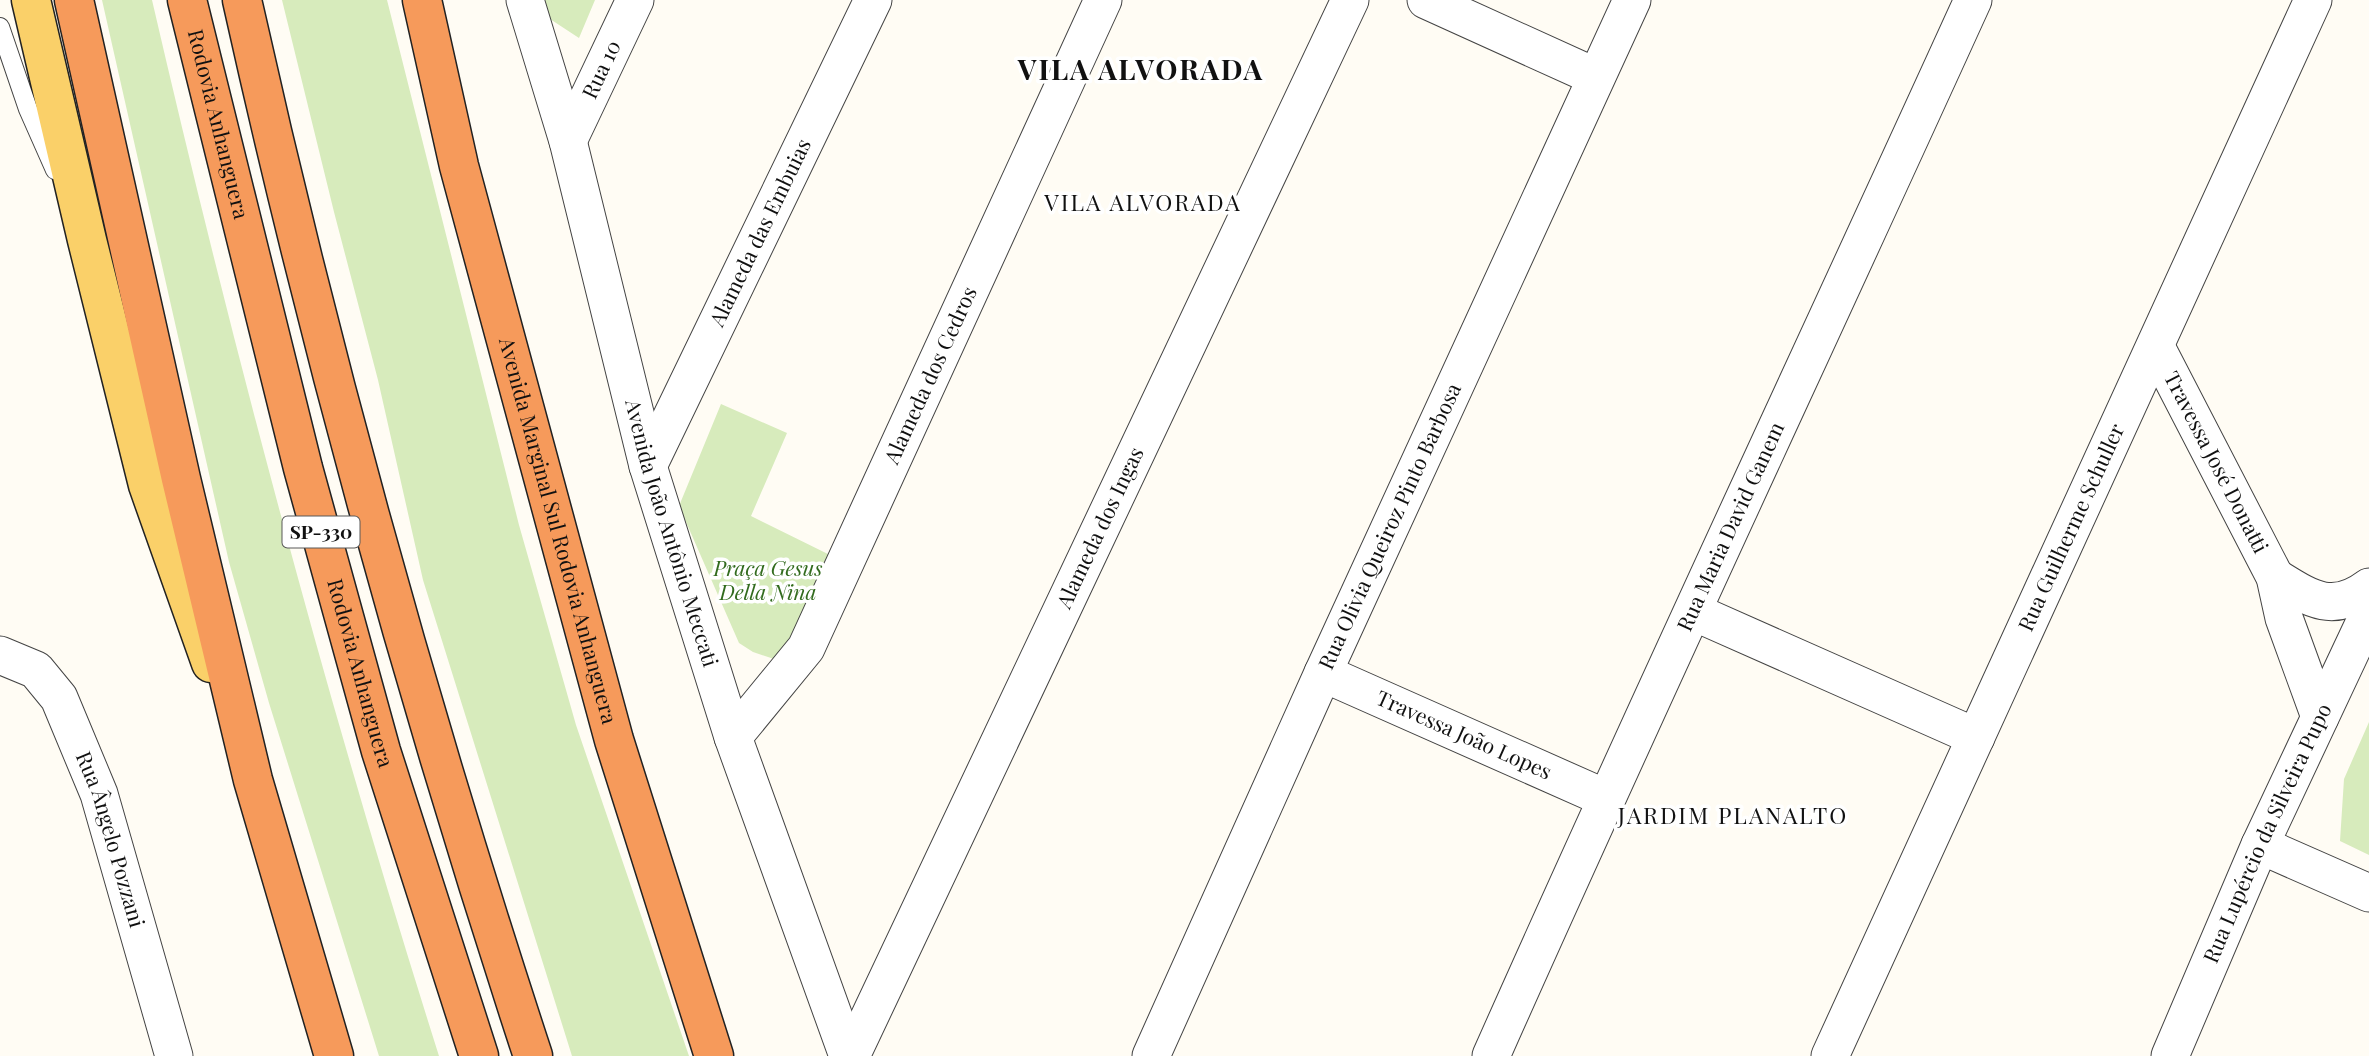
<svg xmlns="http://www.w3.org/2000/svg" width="2369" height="1056" font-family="'Playfair Display',serif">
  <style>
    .green { fill: #d7ebbc }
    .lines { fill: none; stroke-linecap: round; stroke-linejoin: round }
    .lane-casing { stroke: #444; stroke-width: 20 }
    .street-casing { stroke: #444; stroke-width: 39 }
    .primary-casing { stroke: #222; stroke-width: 41 }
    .highway-casing { stroke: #222; stroke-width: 41 }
    .lane { stroke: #fff; stroke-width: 18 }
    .street { stroke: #fff; stroke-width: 37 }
    .primary { stroke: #fad069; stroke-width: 38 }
    .highway { stroke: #f69a5b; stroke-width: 38 }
    .labels { text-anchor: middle; stroke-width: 7; stroke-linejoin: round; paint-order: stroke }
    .shield { fill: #fff; stroke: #585858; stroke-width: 2 }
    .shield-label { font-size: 19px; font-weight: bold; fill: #111 }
    .street-label { font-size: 21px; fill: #111; stroke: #fff }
    .park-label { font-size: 21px; font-style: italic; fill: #326b1e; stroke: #fff }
    .neighbourhood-label { font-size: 23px; letter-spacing: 2px; fill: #111; stroke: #fff }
    .district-label { font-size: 28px; font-weight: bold; letter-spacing: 2px; fill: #111; stroke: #fff }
  </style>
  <rect width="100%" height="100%" fill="#fffcf4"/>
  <!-- green -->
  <path class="green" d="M 102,0 L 152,0 C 234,355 329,708 439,1056 L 379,1056 L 269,703 L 229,562 Z
    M 282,0 L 387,0 L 519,525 L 576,725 L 689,1056 L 572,1056 L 423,580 L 378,380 L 334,212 Z
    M 545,0 L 595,0 L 579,38 L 550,19 Z
    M 721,404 L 787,433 L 751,516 L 834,557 L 780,661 L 753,652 L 739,643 L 679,506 Z
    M 2369,722 L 2369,855 L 2340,841 L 2344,779 Z"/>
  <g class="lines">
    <!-- lane casing -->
    <g class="lane-casing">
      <path id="lane" d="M 0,27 L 28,109 L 55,170"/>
    </g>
    <!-- street casing -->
    <g class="street-casing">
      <g id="street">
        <path id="s1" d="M 525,0 L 568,141 L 648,466 L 733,737 L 848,1056"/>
        <path d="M 1426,0 L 1596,77"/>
        <path id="s2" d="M 568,141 L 635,0"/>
        <path id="s3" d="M 2156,347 L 2275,577 L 2284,618 L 2320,717"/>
        <path id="s4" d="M 648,466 L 873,0"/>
        <path d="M 2275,577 C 2309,598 2332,615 2369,587"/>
        <path d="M 1694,612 L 1976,737"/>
        <path id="s5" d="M 0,655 L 36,670 L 59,698 L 99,794 L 174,1056"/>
        <path id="s6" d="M 1323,673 L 1605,798"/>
        <path id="s7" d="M 733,737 L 806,648 L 1103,0"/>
        <path d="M 2260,845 L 2369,893"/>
        <path id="s8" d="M 851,1056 L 1350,0"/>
        <path id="s9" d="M 1151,1056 L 1323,673 L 1632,0"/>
        <path id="s10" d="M 1491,1056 C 1648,702 1813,352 1973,0"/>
        <path id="s11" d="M 1830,1056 L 2313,0"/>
        <path id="s12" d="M 2170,1056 L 2260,845 L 2369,613"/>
      </g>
    </g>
    <!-- primary casing -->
    <g class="primary-casing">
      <path id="primary" d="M 31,0 L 87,240 L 148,485 L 211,663"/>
    </g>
    <!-- highway casing -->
    <g class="highway-casing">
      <g id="highway">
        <path d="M 74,0 L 181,479 L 253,780 L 334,1056"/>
        <path id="s13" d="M 187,0 L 303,468 L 381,751 L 479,1056"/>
        <path d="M 242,0 C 321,356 419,709 533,1056"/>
        <path id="s14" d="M 422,0 L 459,166 L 614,740 L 714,1056"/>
      </g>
    </g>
    <!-- lane -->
    <use href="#lane" class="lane"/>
    <!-- street -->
    <use href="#street" class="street"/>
    <!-- primary -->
    <use href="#primary" class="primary"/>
    <!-- highway -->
    <use href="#highway" class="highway"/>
  </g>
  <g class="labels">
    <!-- shield labels -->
    <rect class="shield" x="282.5" y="516.5" width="77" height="31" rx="5"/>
    <g class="shield-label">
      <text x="321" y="539">SP-330</text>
    </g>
    <!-- street labels -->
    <g class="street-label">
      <text dy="7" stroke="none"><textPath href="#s2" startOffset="79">Rua 10</textPath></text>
      <text dy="7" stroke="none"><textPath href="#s13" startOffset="128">Rodovia Anhanguera</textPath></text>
      <text dy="7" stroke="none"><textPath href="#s4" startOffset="259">Alameda das Embuias</textPath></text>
      <text dy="7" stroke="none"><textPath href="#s7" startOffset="415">Alameda dos Cedros</textPath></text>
      <text dy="7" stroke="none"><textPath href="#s3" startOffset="130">Travessa José Donatti</textPath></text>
      <text dy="7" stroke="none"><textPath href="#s9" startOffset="581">Rua Olivia Queiroz Pinto Barbosa</textPath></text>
      <text dy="7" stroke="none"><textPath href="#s8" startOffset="584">Alameda dos Ingas</textPath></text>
      <text dy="7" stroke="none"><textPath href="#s10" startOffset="581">Rua Maria David Ganem</textPath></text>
      <text dy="7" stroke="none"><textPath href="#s11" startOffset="581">Rua Guilherme Schuller</textPath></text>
      <text dy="7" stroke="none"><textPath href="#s14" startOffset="548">Avenida Marginal Sul Rodovia Anhanguera</textPath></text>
      <text dy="7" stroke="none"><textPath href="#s1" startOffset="553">Avenida João Antônio Meccati</textPath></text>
      <text dy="7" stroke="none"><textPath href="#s13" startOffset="695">Rodovia Anhanguera</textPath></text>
      <text dy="7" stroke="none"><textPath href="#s6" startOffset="154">Travessa João Lopes</textPath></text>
      <text dy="7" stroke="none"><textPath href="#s12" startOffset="243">Rua Lupércio da Silveira Pupo</textPath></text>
      <text dy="7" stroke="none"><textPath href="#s5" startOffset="226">Rua Ângelo Pozzani</textPath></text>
    </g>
    <!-- park labels -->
    <g class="park-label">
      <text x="768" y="576">Praça Gesus<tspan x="768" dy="24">Della Nina</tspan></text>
    </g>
    <!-- neighbourhood labels -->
    <g class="neighbourhood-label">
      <text x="1143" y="211">VILA ALVORADA</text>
      <text x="1733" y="824">JARDIM PLANALTO</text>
    </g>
    <!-- district labels -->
    <g class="district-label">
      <text x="1141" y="80">VILA ALVORADA</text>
    </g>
  </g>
</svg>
